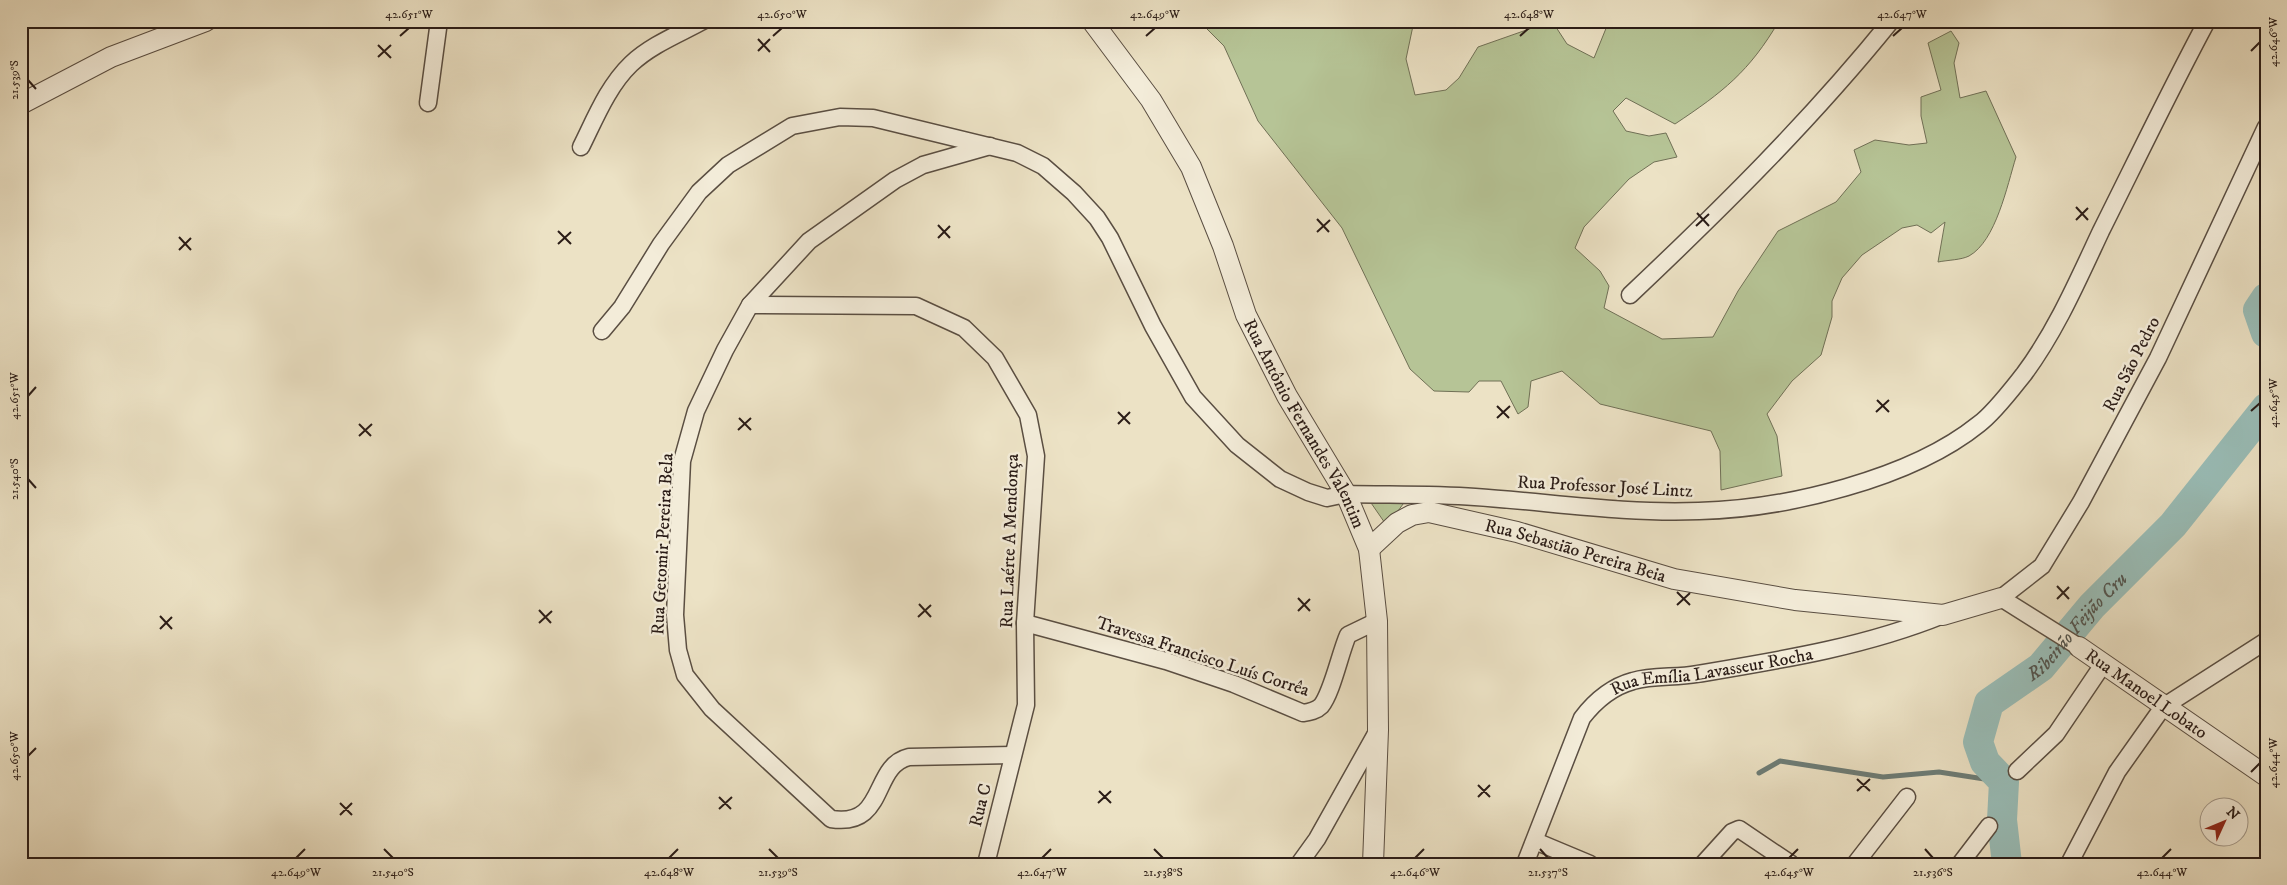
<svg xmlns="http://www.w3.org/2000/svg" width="2287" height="885" font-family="'IM FELL DW Pica',serif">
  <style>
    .green { fill: #b6c496; stroke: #707056 }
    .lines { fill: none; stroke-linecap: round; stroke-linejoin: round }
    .stream { stroke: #6d7d77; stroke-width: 5 }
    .river { stroke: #99bdb7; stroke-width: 30 }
    .minor-casing { stroke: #5a4e42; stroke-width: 19 }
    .tertiary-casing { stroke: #5a4e42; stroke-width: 22 }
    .minor { stroke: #f3ecd9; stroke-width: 16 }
    .tertiary { stroke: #f3ecd9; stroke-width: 20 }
    .ticks { fill: none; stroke: #2a1c17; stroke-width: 2 }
    .labels { text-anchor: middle; stroke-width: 5; stroke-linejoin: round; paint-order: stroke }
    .street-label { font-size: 18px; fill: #2a1c17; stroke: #f3ecd9 }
    .water-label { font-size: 19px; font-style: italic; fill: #51544f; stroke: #f3ecd9 }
    .neatline { fill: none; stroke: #2a1c17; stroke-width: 2 }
    .ticks-label { font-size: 12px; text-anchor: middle; fill: #2a1c17 }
  </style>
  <rect width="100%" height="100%" fill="#ece2c5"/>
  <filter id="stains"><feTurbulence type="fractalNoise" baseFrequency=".004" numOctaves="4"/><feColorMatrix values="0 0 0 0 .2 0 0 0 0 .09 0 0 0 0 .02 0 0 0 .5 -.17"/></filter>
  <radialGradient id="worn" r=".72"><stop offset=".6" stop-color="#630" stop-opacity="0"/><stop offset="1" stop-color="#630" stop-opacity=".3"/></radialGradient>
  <!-- green -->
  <path class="green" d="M 1199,21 L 1414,21 L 1406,59 L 1415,95 L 1446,90 L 1459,78 L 1478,47 L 1552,21 L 1567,44 L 1594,58 L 1609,21 L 1779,21 C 1749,72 1723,92 1675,124 L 1626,98 L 1613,111 L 1626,131 L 1649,136 L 1666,133 L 1677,157 L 1654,162 L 1629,179 L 1584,227 L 1575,248 L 1600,271 L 1609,286 L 1604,308 L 1662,339 L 1713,337 L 1738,291 L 1778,231 L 1836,202 L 1861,172 L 1854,150 L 1875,140 L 1909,145 L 1927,143 L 1921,116 L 1921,97 L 1941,90 L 1928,43 L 1951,31 L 1959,43 L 1954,63 L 1960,98 L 1986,91 L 2016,157 C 2007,186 1996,241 1969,256 C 1961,260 1948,260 1938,262 L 1945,222 L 1931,233 L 1917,225 L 1902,228 L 1862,255 L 1842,278 L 1832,301 L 1832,317 L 1821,355 L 1792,381 L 1767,414 L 1777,436 L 1782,476 L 1721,490 L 1720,451 L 1711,431 L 1600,404 L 1562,371 L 1531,381 L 1528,407 L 1518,414 L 1501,381 L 1479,381 L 1469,392 L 1434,391 L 1410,369 L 1342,228 L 1258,121 L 1224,46 Z
    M 1369,500 L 1406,500 L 1387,526 Z"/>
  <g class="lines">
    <!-- stream -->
    <path class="stream" d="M 1759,773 L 1780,761 L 1883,777 L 1939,772 L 2004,782"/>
    <!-- river -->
    <g class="river">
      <path d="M 2266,298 L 2258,310 L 2266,333"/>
      <path id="s1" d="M 2007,864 L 2002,820 L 2004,782 L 1985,762 L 1978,742 L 1989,703 L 2041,667 L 2092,606 L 2173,525 L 2266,408"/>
    </g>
    <!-- minor casing -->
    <g class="minor-casing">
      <g id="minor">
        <path d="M 428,103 L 439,21"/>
        <path d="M 990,146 L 923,165 L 895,180 L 809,241 L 750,305 L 725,350 L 696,411 L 682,461 L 675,615 L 678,650 L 685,675 L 712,709 L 831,819 C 887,828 871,766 909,757 L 1013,755"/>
        <path d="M 581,147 C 595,119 608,86 631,64 C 651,45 679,34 703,21"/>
        <path d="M 1630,295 C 1722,208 1811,120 1891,21"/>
        <path d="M 750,305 L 916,306 L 964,328 L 995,358 L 1028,415 L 1036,456 L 1025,623 L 1026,705 L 986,864"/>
        <path d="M 602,331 L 622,307 L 661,244 L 699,192 L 728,165 L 792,126 L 840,117 L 873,118 L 1017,153 L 1043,166 L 1074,193 L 1097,218 L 1110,238 L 1153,326 L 1193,397 L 1237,445 L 1280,479 L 1308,492 L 1327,498 L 1346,494 C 1389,495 1433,494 1475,497 C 1550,502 1624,514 1699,511 C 1785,509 1911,479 1979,424 C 1994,413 2012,389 2024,374 C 2056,331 2078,280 2101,231 C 2136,161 2170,90 2207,21"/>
        <path d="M 1025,623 L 1166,661 L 1234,684 L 1303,713 C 1310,712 1316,711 1321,706 C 1332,693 1340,653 1348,635 L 1377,621"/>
        <path d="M 2079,647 L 2001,598 L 2042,566 L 2081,502 L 2158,358 L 2266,127"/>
        <path d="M 2017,771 L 2056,734 L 2104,663"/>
        <path d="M 1535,841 L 1590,864"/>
        <path d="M 1299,864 L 1317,839 L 1377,732"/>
        <path id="s2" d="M 1525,864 L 1582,718 C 1595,701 1611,687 1633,681 C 1653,675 1676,678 1697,674 C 1781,660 1864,647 1943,615"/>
        <path d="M 1703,864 L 1732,832 L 1739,829 L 1791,864"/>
        <path d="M 1855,864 L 1907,797"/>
        <path d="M 1960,864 L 1989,826"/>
        <path d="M 2069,864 L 2117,772 L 2163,707 L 2266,641"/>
      </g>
    </g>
    <!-- tertiary casing -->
    <g class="tertiary-casing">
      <g id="tertiary">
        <path id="s3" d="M 1092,21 L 1151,100 L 1191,167 L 1223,246 L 1246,315 L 1287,396 L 1346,494 L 1369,549 L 1377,621 L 1378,730 L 1373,864"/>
        <path d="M 21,104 L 111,57 L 206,21"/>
        <path id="s4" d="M 1369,549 L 1397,523 L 1412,515 L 1429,512 L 1517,532 L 1674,579 L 1795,600 L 1943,615 L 2001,598"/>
        <path id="s5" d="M 2079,647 L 2266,776"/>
      </g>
    </g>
    <!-- minor -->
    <use href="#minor" class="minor"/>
    <!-- tertiary -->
    <use href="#tertiary" class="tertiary"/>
  </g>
  <!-- ticks -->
  <path class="ticks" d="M 400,36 L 409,28M 773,36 L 782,28M 1146,36 L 1155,28M 1520,36 L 1529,28M 1893,36 L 1902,28M 758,39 L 770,52M 378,45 L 391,58M 758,51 L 770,39M 2251,51 L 2260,42M 378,57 L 391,45M 28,80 L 36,89M 2076,207 L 2088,220M 1697,213 L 1709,226M 1317,219 L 1329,232M 2076,220 L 2088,208M 938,225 L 950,238M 1696,226 L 1709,214M 558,231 L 571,244M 1317,232 L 1330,220M 179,237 L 191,250M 938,238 L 950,226M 558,244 L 571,232M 179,250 L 191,238M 28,396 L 36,387M 1877,400 L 1889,412M 1497,406 L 1509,418M 2251,411 L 2260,403M 1118,412 L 1130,424M 1876,412 L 1889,400M 739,418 L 751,430M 1497,418 L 1510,406M 359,424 L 371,436M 1118,424 L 1130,412M 738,430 L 751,418M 359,436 L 372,424M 28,479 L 36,488M 2057,586 L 2069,599M 1677,592 L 1690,605M 1298,598 L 1310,611M 2057,599 L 2069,587M 919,604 L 931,617M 1677,605 L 1690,593M 539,610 L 551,623M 1298,611 L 1310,599M 160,616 L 172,629M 918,617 L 931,605M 539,623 L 552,611M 160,629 L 172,617M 28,756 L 36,748M 2251,772 L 2260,763M 1857,779 L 1870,791M 1478,785 L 1490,797M 1099,791 L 1111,803M 1857,791 L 1870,779M 719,797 L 731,809M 1478,797 L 1490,785M 340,803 L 352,815M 1098,803 L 1111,791M 719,809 L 732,797M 340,815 L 352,803M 384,849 L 393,858M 769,849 L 778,858M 1154,849 L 1163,858M 1540,849 L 1548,858M 1925,849 L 1933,858M 296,858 L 305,849M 669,858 L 678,849M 1042,858 L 1051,849M 1415,858 L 1424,849M 1789,858 L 1798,849M 2162,858 L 2171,849"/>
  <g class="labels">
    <!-- street labels -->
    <g class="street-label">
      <text transform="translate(2131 364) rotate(-63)" y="6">Rua São Pedro</text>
      <text dy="6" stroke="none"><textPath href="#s3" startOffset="458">Rua Antônio Fernandes Valentim</textPath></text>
      <text transform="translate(1605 486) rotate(3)" y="6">Rua Professor José Lintz</text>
      <text transform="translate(1009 541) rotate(-88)" y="6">Rua Laérte A Mendonça</text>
      <text transform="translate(662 544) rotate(-87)" y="6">Rua Getomir Pereira Bela</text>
      <text dy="6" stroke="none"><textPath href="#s4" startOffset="224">Rua Sebastião Pereira Beia</textPath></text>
      <text transform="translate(1203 656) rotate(18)" y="6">Travessa Francisco Luís Corrêa</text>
      <text dy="6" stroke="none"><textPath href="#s2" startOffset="300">Rua Emília Lavasseur Rocha</textPath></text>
      <text dy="6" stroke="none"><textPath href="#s5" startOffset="82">Rua Manoel Lobato</textPath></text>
      <text transform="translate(980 805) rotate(-76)" y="6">Rua C</text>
    </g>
    <!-- water labels -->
    <g class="water-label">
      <text dy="7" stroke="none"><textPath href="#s1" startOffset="289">Ribeirão Feijão Cru</textPath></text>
    </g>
  </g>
  <!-- margin -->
  <rect width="2287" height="885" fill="none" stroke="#ece2c5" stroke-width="55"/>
  <!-- north arrow -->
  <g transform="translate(2224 822) rotate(46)"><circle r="24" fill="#f3ecd9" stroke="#a3998b"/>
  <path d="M0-4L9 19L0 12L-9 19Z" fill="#8f2418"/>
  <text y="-8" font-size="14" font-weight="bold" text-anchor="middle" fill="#2a1c17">N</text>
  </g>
  <rect x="28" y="28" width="2232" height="830" class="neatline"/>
  <g class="ticks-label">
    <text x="409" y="18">42.651°W</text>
    <text x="782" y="18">42.650°W</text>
    <text x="1155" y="18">42.649°W</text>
    <text x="1529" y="18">42.648°W</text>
    <text x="1902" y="18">42.647°W</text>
    <text transform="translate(2273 42) rotate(-90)" y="4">42.646°W</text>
    <text transform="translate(14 80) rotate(-90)" y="4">21.539°S</text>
    <text transform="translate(14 396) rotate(-90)" y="4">42.651°W</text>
    <text transform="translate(2273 403) rotate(-90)" y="4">42.645°W</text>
    <text transform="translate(14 479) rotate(-90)" y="4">21.540°S</text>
    <text transform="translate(14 756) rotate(-90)" y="4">42.650°W</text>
    <text transform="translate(2273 763) rotate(-90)" y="4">42.644°W</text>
    <text x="296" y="876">42.649°W</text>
    <text x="393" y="876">21.540°S</text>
    <text x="669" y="876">42.648°W</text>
    <text x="778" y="876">21.539°S</text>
    <text x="1042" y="876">42.647°W</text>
    <text x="1163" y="876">21.538°S</text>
    <text x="1415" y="876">42.646°W</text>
    <text x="1548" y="876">21.537°S</text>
    <text x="1789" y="876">42.645°W</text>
    <text x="1933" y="876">21.536°S</text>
    <text x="2162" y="876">42.644°W</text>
  </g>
  <rect width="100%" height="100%" filter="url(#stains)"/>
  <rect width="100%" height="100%" fill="url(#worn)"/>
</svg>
